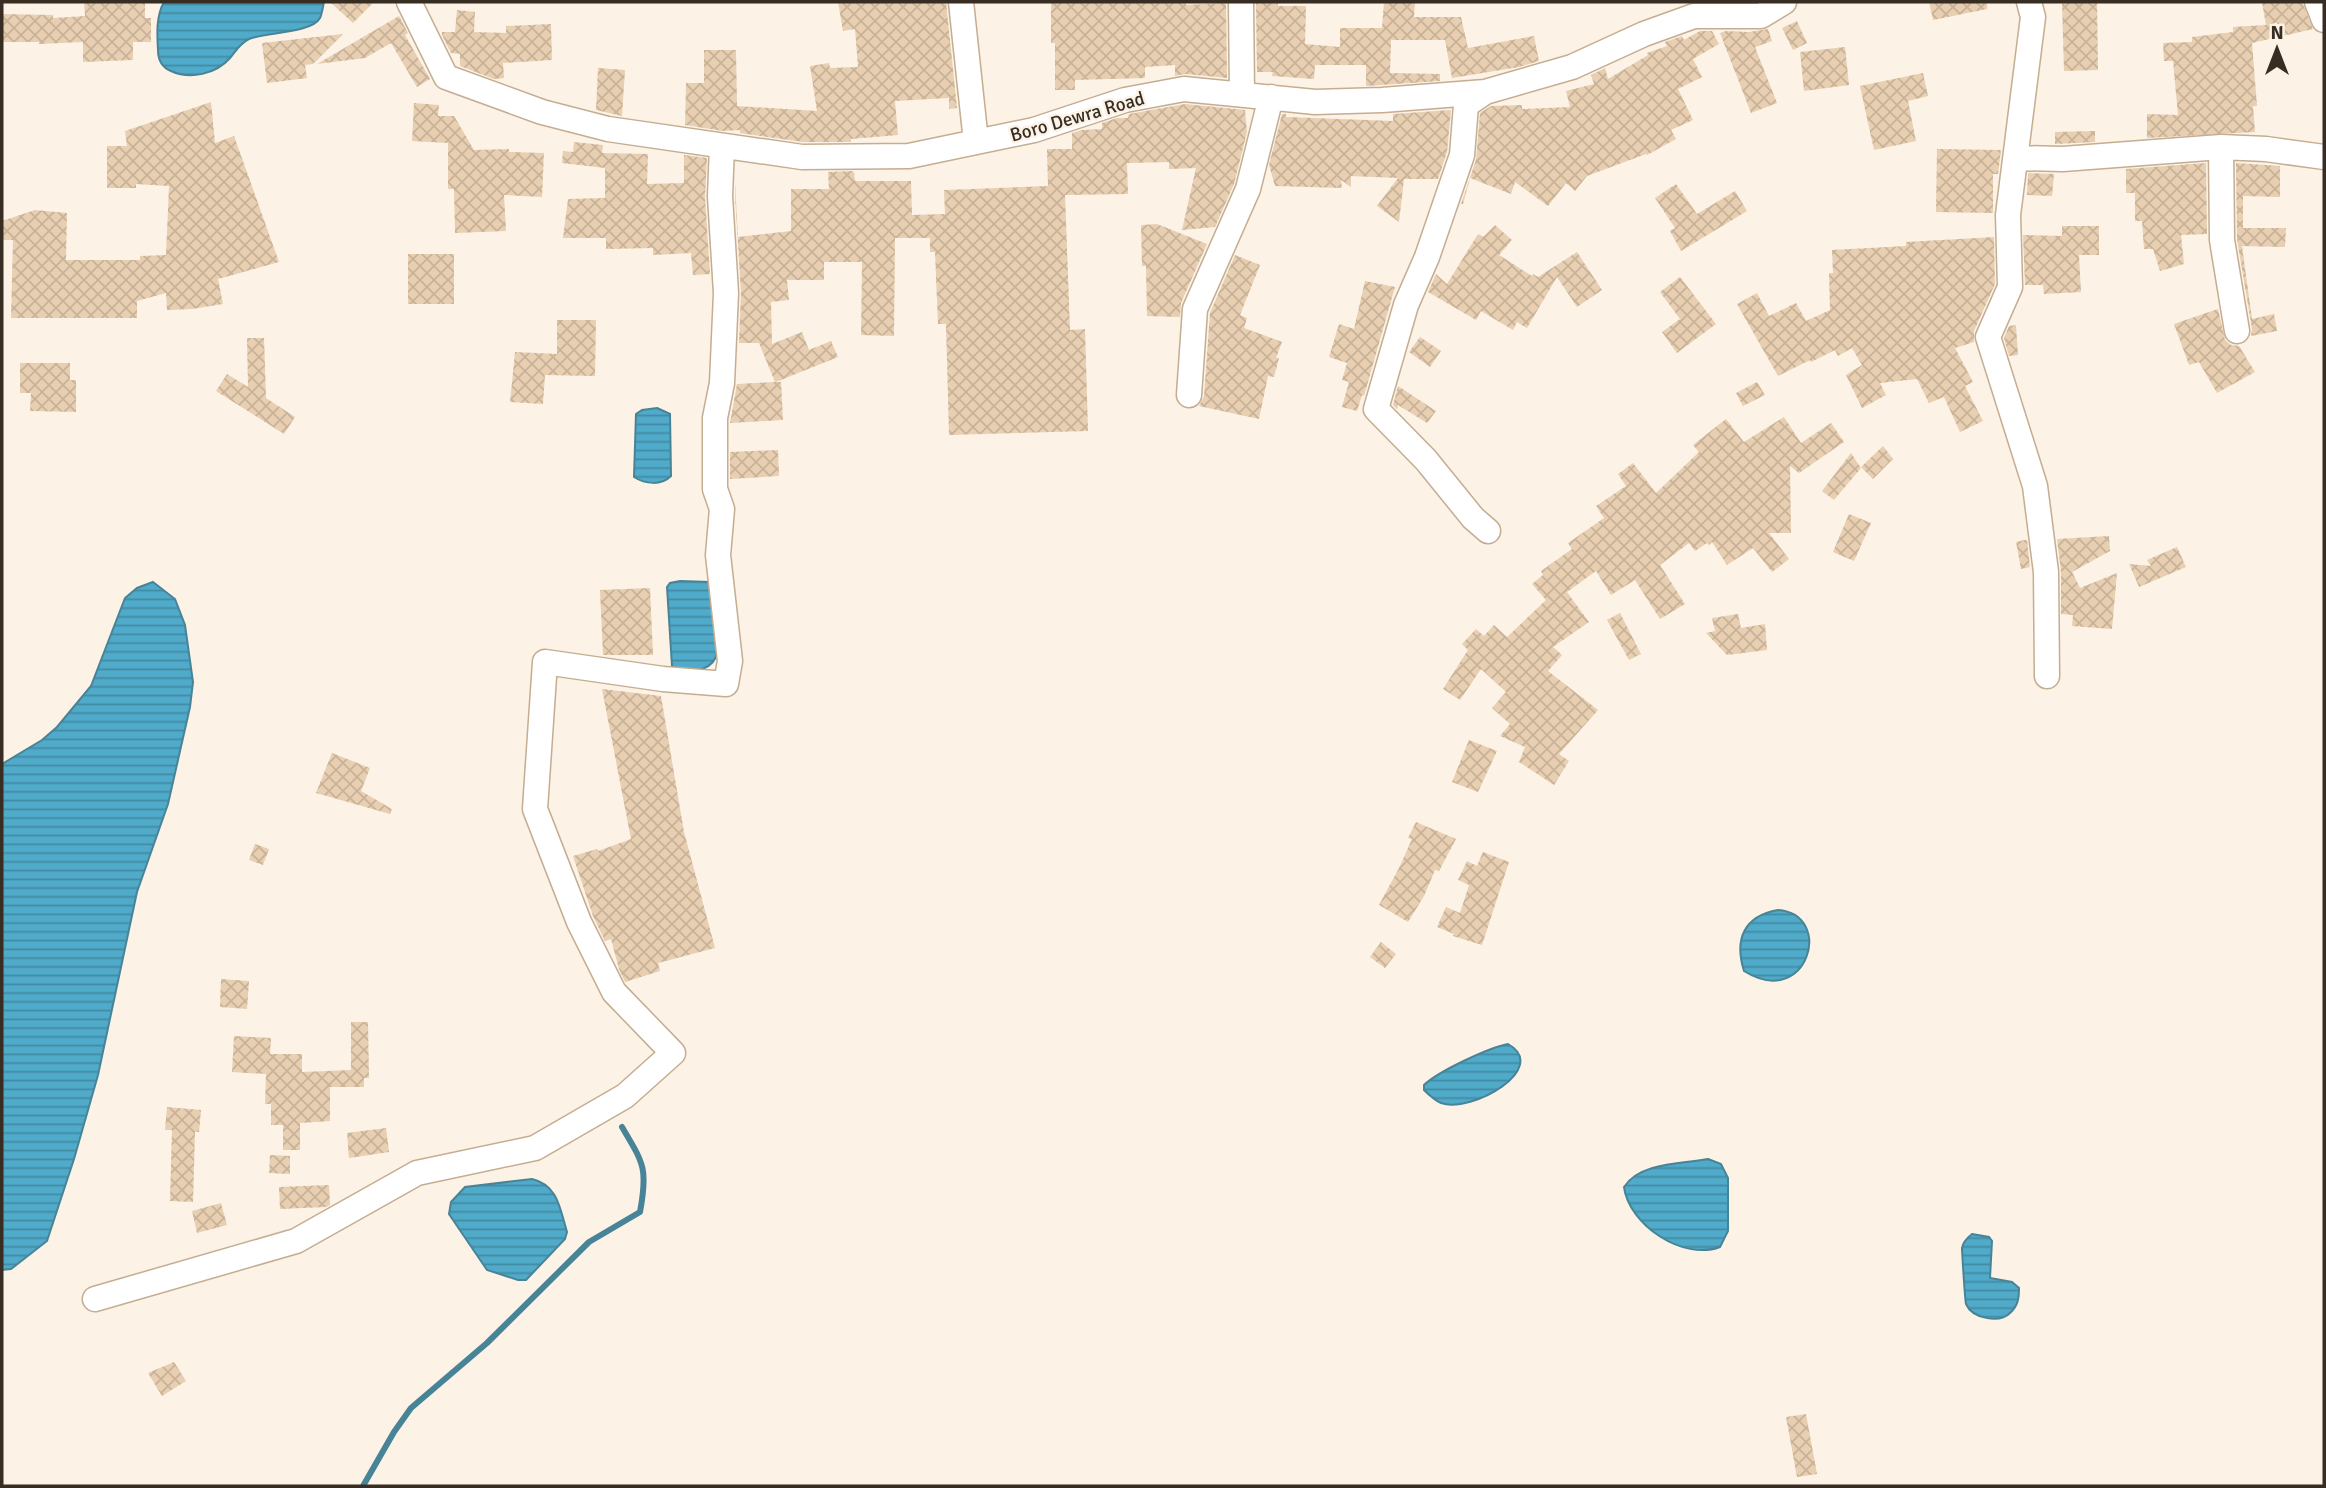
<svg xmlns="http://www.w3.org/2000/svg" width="2326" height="1488" font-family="Signika,sans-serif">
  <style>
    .water { fill: url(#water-rules); stroke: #488497; stroke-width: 2 }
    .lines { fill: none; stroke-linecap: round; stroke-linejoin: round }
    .stream { stroke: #488497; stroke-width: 6 }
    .building { fill: url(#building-cross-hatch) }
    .minor-casing { stroke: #c5ad91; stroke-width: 27 }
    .minor { stroke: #fff; stroke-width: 24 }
    .labels { text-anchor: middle; stroke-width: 5; stroke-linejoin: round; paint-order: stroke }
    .street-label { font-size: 19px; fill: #372d22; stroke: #fcf2e6 }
  </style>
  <defs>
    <pattern id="water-rules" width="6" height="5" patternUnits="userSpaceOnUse" patternTransform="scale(1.75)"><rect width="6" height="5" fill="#50aac9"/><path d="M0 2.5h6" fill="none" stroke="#438ba3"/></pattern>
    <pattern id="building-cross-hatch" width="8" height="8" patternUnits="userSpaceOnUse" patternTransform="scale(1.75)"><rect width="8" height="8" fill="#e8cfb1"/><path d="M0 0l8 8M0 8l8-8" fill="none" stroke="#c8b298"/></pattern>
  </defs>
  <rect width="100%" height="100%" fill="#fcf2e6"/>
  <!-- water -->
  <path class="water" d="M 164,2 L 324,2 C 323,6 322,14 320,18 C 312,33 266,32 249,39 C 239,44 237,50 230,58 C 216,74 190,80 171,71 C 161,67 158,59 158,50 C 157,34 156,16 164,2 Z
    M 657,408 L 670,414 L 671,476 C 661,486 645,484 634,477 L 636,414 L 642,410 Z
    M 680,581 L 710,582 L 718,603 L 716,657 C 709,672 685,675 672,666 L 667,587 L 670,583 Z
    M 153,582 L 175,599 L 185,625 L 193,682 L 190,707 L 168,804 L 137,892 L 98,1075 L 74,1159 L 47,1241 L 11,1269 L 2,1270 L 2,764 L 42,740 L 57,727 L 91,686 L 125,598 L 137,588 Z
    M 1778,910 C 1835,914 1808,1011 1744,971 C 1734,939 1744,916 1778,910 Z
    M 1508,1044 C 1551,1068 1471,1114 1441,1103 C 1434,1100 1429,1095 1424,1090 L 1424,1085 C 1439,1071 1488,1048 1508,1044 Z
    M 1708,1159 L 1721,1164 L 1728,1178 L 1728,1231 L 1720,1247 C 1683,1261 1629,1225 1624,1187 C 1640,1162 1682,1164 1708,1159 Z
    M 532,1179 C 558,1185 560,1209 567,1232 L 565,1239 L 526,1280 L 518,1280 L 487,1270 L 449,1214 L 451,1202 L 465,1187 Z
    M 1972,1234 L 1989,1237 L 1992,1241 L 1990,1278 L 2012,1282 L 2019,1288 C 2019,1298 2018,1306 2010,1313 C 1999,1324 1972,1318 1966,1304 C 1965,1301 1962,1251 1962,1248 C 1963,1242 1967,1238 1972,1234 Z"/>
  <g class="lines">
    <!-- stream -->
    <path class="stream" d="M 363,1486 L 394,1432 L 411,1408 L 487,1343 L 589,1242 L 640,1212 C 648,1169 644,1164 622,1127"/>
  </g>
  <!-- building -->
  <path class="building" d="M 84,2 L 145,2 L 145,18 L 151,18 L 151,42 L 133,42 L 133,60 L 83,62 L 83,42 L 39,44 L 39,42 L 2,42 L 2,14 L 53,15 L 53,18 L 85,16 Z
    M 330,2 L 374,2 L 353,23 Z
    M 838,2 L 946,2 L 957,108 L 949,109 L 949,98 L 895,101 L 898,135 L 851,139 L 851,142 L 803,142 L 740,133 L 740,130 L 723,131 L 685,125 L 686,83 L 704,83 L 704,50 L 736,50 L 737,106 L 817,111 L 810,66 L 829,63 L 830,68 L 858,67 L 855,29 L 843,31 Z
    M 1051,2 L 1186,2 L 1186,5 L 1226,3 L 1227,78 L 1185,74 L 1175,76 L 1175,65 L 1145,67 L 1145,78 L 1075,80 L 1075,90 L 1055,90 L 1055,43 L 1051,43 Z
    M 1256,2 L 1278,2 L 1278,6 L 1306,6 L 1305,44 L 1340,47 L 1340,28 L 1382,28 L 1384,2 L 1415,2 L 1414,17 L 1461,17 L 1468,48 L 1534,36 L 1539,61 L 1519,67 L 1452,78 L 1445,40 L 1391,40 L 1390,73 L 1440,74 L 1440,81 L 1366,86 L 1366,65 L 1315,65 L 1314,79 L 1272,76 L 1273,72 L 1257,72 Z
    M 1929,2 L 1987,2 L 1987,9 L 1933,20 Z
    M 2062,2 L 2097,2 L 2098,70 L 2064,71 Z
    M 2262,2 L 2302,2 L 2313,29 L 2252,43 L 2257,106 L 2253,106 L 2255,132 L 2147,138 L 2147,114 L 2178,115 L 2173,61 L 2164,61 L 2163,43 L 2192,42 L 2192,37 L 2233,32 L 2233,27 L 2266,25 Z
    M 457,10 L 475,12 L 474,32 L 506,33 L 506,26 L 551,24 L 552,60 L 503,63 L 504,78 L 494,79 L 460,66 L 460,54 L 451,53 L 442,35 L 442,32 L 455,32 Z
    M 399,16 L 408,33 L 405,35 L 430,79 L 417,87 L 391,43 L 365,58 L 317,64 Z
    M 1797,21 L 1807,43 L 1793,50 L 1782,28 Z
    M 1768,29 L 1772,41 L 1755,47 L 1777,103 L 1751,113 L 1720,33 L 1726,31 L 1749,32 Z
    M 1700,31 L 1712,31 L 1719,44 L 1693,59 L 1702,77 L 1678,89 L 1693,120 L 1671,130 L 1676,139 L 1647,155 L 1646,154 L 1587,176 L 1575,191 L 1566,183 L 1548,206 L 1515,182 L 1511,194 L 1470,178 L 1463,204 L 1461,204 L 1476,160 L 1480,113 L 1491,106 L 1522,105 L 1522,109 L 1570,107 L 1566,91 L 1594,84 L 1591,75 L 1605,68 L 1608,79 L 1648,55 L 1647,53 L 1667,46 L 1665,42 L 1682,36 L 1684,40 Z
    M 343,34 L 313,64 L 305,65 L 307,78 L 267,83 L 262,43 Z
    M 1845,47 L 1849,85 L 1804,91 L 1800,52 Z
    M 598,68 L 625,70 L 622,116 L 596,110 Z
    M 1923,73 L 1928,96 L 1908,101 L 1916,141 L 1874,150 L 1860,86 Z
    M 211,102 L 215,143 L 234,136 L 279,262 L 218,279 L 223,304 L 192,309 L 167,310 L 166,293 L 137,301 L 137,318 L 11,318 L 13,240 L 2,240 L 2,221 L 35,210 L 67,213 L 66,260 L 140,260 L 140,256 L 166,255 L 169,186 L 136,184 L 136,188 L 107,188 L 107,146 L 127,146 L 125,131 Z
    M 414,103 L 439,105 L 438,116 L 454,116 L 474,150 L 509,149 L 509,152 L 544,153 L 542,197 L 504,195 L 506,231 L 455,233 L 454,189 L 448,189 L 448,143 L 412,141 Z
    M 1185,104 L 1245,110 L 1247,132 L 1234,184 L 1215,227 L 1182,230 L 1196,168 L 1169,169 L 1169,162 L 1127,163 L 1128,194 L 1065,195 L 1070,330 L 1085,329 L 1088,431 L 949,435 L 946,324 L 938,324 L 935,252 L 930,252 L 930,238 L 895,238 L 894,336 L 861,335 L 862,262 L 824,262 L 824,280 L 787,280 L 789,300 L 771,302 L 772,344 L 802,332 L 809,350 L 831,341 L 838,357 L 776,382 L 781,382 L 783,420 L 730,423 L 737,384 L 775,382 L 759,343 L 739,343 L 741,292 L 735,196 L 735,183 L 738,237 L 791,231 L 791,189 L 829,189 L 828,172 L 852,171 L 854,172 L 855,181 L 911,181 L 912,215 L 945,214 L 944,190 L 1048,186 L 1047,149 L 1072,149 L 1072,133 L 1082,130 L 1102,129 L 1102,123 L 1117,118 L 1128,118 L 1129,114 Z
    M 1451,110 L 1447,152 L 1438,179 L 1404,179 L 1399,222 L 1377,206 L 1398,178 L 1351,176 L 1351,187 L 1341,180 L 1342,188 L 1275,186 L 1269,165 L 1282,114 L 1286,114 L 1286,117 L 1393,121 L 1393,114 Z
    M 2095,131 L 2095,142 L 2055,144 L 2055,132 Z
    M 574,142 L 603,145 L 602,153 L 648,154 L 647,184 L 684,183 L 684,155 L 707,158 L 705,197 L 710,274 L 693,275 L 691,253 L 653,255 L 653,248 L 606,249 L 606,238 L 563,238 L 568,199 L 605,198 L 605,168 L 562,163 L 563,151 L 573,152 Z
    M 1937,149 L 2001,150 L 1998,174 L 1993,174 L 1993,213 L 1936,212 Z
    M 2206,163 L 2207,234 L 2181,235 L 2184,264 L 2160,271 L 2153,249 L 2144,249 L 2142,221 L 2135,221 L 2135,193 L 2126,193 L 2126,169 Z
    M 2236,163 L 2280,166 L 2280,197 L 2243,196 L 2243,228 L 2286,228 L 2285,247 L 2242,246 L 2252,319 L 2274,314 L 2277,331 L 2251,336 L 2252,329 L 2237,239 Z
    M 2028,173 L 2054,174 L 2052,196 L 2027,195 Z
    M 1676,184 L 1697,214 L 1735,191 L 1747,211 L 1681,251 L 1670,231 L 1675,228 L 1655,198 Z
    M 1157,224 L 1207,244 L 1181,303 L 1180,317 L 1147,316 L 1146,266 L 1142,266 L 1141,225 Z
    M 1495,225 L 1512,240 L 1499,255 L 1532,276 L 1533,274 L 1538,277 L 1577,252 L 1602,290 L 1577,307 L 1557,277 L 1527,328 L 1517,322 L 1513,330 L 1481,311 L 1476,320 L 1428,292 L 1436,274 L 1447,284 L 1478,234 L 1483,237 Z
    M 2062,226 L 2099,226 L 2099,255 L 2079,255 L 2081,292 L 2044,294 L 2043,285 L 2025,285 L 2023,235 L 2062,236 Z
    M 1994,237 L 1995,284 L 1974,331 L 1974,342 L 1955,348 L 1973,382 L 1965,386 L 1983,421 L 1960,432 L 1944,397 L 1929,403 L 1917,379 L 1880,383 L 1886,395 L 1862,408 L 1846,375 L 1862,365 L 1852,348 L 1838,356 L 1835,350 L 1811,362 L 1810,360 L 1778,376 L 1737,304 L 1757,293 L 1769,316 L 1796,303 L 1806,321 L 1830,310 L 1829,273 L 1833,273 L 1832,250 L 1906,246 L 1906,242 Z
    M 408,254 L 454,254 L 454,304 L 408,304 Z
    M 1235,255 L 1260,265 L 1240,315 L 1247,318 L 1244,328 L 1282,342 L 1276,358 L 1279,358 L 1274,377 L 1268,376 L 1259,419 L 1199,406 L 1204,396 L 1210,313 Z
    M 1680,277 L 1716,324 L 1677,353 L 1662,332 L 1680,319 L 1660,292 Z
    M 1365,281 L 1395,287 L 1364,396 L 1362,395 L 1357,411 L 1342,407 L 1349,382 L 1342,380 L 1347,363 L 1329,357 L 1339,324 L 1354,329 Z
    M 2218,309 L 2225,340 L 2231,345 L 2239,346 L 2255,372 L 2217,393 L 2199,362 L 2189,365 L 2174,324 Z
    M 557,320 L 596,320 L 595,376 L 545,375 L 543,404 L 510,402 L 515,352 L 557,354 Z
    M 2016,325 L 2018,355 L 2009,356 L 2004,338 L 2009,326 Z
    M 1420,337 L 1441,351 L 1430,367 L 1409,352 Z
    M 247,338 L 264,338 L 266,398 L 295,417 L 284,434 L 216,391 L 227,374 L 248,387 Z
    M 20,363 L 70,363 L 70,380 L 76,380 L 76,412 L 30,411 L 31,393 L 20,393 Z
    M 1757,382 L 1765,395 L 1743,406 L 1736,393 Z
    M 1398,386 L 1436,411 L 1427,423 L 1398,405 L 1397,409 L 1393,405 Z
    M 1784,417 L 1801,443 L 1831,423 L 1844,442 L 1799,473 L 1790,466 L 1791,533 L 1769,533 L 1789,559 L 1772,572 L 1753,548 L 1727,565 L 1712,542 L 1709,545 L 1707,543 L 1695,551 L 1689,543 L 1660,565 L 1685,604 L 1660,619 L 1635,580 L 1611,595 L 1596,571 L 1567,592 L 1589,622 L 1553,647 L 1562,655 L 1548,671 L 1598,710 L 1559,754 L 1569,761 L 1554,785 L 1519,762 L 1525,747 L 1500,736 L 1510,724 L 1492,708 L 1506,692 L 1481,669 L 1460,700 L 1443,689 L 1468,650 L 1462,644 L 1476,629 L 1484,636 L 1494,625 L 1507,637 L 1546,600 L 1532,584 L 1543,575 L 1541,571 L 1572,549 L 1568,543 L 1604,518 L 1596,506 L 1626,486 L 1618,474 L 1633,463 L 1656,493 L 1699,452 L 1693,445 L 1726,419 L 1744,442 Z
    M 1883,446 L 1893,459 L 1873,479 L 1861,467 Z
    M 778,450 L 779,476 L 730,479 L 730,452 Z
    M 1851,453 L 1861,468 L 1834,500 L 1822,491 Z
    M 1849,514 L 1871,523 L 1854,561 L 1833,552 Z
    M 2109,536 L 2110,551 L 2072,572 L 2080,588 L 2117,573 L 2112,629 L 2072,626 L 2073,615 L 2061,614 L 2061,572 L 2057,539 Z
    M 2024,540 L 2027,540 L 2030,567 L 2021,569 L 2016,542 Z
    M 2177,547 L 2186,567 L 2139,587 L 2129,564 L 2151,566 L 2147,560 Z
    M 650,588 L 653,655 L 603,655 L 600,590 Z
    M 1620,613 L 1641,654 L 1629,660 L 1607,620 Z
    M 1738,614 L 1741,628 L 1765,624 L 1767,650 L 1727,655 L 1706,633 L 1715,631 L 1712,618 Z
    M 602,689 L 661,696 L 684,832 L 715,948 L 658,963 L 660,971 L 625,982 L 619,969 L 611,939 L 605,941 L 593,916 L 573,856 L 597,849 L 598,851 L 631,839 Z
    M 1469,740 L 1497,751 L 1478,792 L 1452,782 Z
    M 332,753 L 370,768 L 361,791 L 392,809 L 390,814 L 316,793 Z
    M 1416,822 L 1456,839 L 1439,871 L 1435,870 L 1424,896 L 1408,922 L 1379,905 L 1399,868 L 1412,839 L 1408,838 Z
    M 255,844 L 269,849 L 263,865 L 249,860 Z
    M 1483,852 L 1509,862 L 1482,945 L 1453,936 L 1454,934 L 1437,927 L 1446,907 L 1460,913 L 1469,885 L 1458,880 L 1467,861 L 1477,866 Z
    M 1381,942 L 1396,954 L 1385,968 L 1370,957 Z
    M 221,979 L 249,981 L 247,1009 L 220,1007 Z
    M 351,1022 L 368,1022 L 369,1078 L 364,1078 L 364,1087 L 330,1087 L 330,1121 L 300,1123 L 300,1150 L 283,1150 L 283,1125 L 271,1125 L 271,1104 L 265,1104 L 266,1074 L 232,1072 L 234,1036 L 271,1038 L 270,1054 L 302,1054 L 302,1072 L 351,1070 Z
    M 167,1107 L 201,1110 L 199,1132 L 195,1132 L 193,1202 L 170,1201 L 172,1130 L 165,1130 Z
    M 386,1128 L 389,1152 L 349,1158 L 347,1133 Z
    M 270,1155 L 290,1156 L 290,1174 L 269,1173 Z
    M 329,1185 L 330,1205 L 326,1207 L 280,1209 L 279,1187 Z
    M 221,1203 L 227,1225 L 197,1233 L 192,1211 Z
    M 174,1362 L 186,1381 L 162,1396 L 148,1373 Z
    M 1806,1414 L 1817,1474 L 1797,1477 L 1786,1417 Z"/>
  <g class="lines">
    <!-- minor casing -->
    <g class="minor-casing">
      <path id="minor" d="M 409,2 L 446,77 L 542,112 L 608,129 L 802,157 L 909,156 L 1034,130 L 1125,100 L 1184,89 L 1315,102 L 1382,100 L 1485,92 L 1572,67 L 1644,34 L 1694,16 L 1761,16 L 1784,2
        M 961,2 L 976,142
        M 1241,2 L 1242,94
        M 2029,2 L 2033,17 L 2008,215 L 2010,287 L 1988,337 L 2035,486 L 2046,572 L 2047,676
        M 2317,2 L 2324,20
        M 1485,92 L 1466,105 L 1462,155 L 1427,257 L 1406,305 L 1376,409 L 1426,460 L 1473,518 L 1488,531
        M 2221,147 L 2266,149 L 2324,157
        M 2016,158 L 2063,159 L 2221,147 L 2222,240 L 2237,331
        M 1189,395 L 1195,309 L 1248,189 L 1271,97
        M 95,1299 L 296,1241 L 417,1173 L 535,1148 L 625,1096 L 673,1053 L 614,992 L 579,922 L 535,809 L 545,662 L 663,679 L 726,684 L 730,661 L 718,555 L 722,509 L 715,489 L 715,418 L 722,383 L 726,293 L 720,196 L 722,146"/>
    </g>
    <!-- minor -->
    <use href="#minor" class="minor"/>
  </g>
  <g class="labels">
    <!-- street labels -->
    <g class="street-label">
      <text transform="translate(1077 116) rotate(-16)" y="7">Boro Dewra Road</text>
    </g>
  </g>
  <!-- border -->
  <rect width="2326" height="1488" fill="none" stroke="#372d22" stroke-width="7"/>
  <!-- north arrow -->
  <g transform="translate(2277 49)" stroke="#fcf2e6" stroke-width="5" paint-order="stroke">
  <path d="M0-5L12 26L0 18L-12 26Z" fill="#372d22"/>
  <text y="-10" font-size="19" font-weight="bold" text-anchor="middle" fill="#372d22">N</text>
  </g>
</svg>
